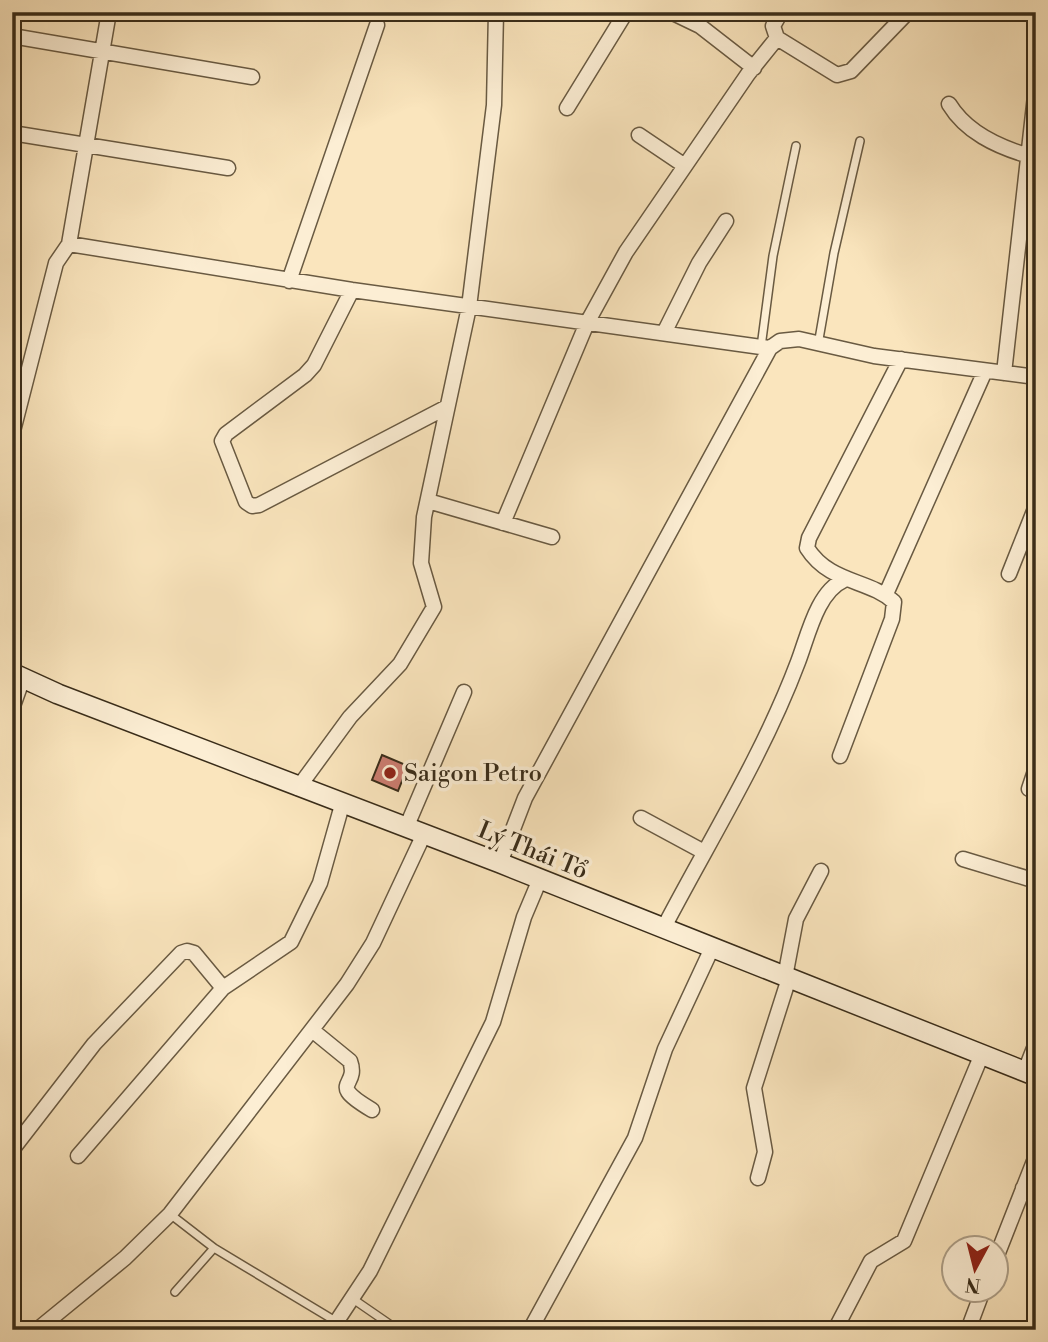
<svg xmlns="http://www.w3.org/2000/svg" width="1048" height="1342" font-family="'Libre Bodoni',serif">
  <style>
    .building { fill: #cc7d71; stroke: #392c19; stroke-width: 2 }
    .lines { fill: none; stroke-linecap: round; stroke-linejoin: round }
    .service-casing { stroke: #695a42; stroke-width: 10 }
    .minor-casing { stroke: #695a42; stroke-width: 17 }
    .secondary-casing { stroke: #392c19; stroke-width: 22 }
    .service { stroke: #fceed4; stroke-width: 7 }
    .minor { stroke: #fceed4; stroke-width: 14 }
    .secondary { stroke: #fceed4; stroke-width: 19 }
    .poi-dot { fill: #8f2418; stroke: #fceed4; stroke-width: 2.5 }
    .labels { text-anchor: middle; stroke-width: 7; stroke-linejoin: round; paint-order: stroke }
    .poi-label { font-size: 24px; fill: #392c19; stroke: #fceed4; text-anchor: start }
    .street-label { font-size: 24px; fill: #392c19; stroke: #fceed4 }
  </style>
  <rect width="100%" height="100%" fill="#fae5bd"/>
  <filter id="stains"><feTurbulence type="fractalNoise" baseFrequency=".00286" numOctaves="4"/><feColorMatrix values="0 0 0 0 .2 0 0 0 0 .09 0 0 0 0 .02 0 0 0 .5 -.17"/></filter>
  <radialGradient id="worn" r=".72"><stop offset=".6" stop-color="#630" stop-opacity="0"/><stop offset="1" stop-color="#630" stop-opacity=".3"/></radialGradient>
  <!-- building -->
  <path class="building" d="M 382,755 L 408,766 L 398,791 L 372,780 Z"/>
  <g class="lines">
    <!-- service casing -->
    <g class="service-casing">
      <path id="service" d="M 818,345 L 834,253 L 860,141
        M 761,347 L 773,256 L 796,146
        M 170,1214 L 214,1248 L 337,1322
        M 175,1292 L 214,1248
        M 353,1299 L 398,1330"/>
    </g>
    <!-- minor casing -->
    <g class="minor-casing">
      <path id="minor" d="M 671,12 L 700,26 L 754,68
        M 781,12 L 773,26 L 777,38 L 837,75 L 851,71 L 908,12
        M 12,36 L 252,77
        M 949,104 C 966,132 996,146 1026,155
        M 567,108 L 626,12
        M 12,133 L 228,168
        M 639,135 L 685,166
        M 69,244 L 109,12
        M 289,281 L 377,25
        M 352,290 L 314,365 L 305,375 L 226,434 L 222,441 L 246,502 L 252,506 L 259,505 L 447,407
        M 664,333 L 699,263 L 726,221
        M 1004,373 L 1036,87
        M 12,435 L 56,263 L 69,244 L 352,290 L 761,347 L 770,348 L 780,341 L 799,339 L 874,356 L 1036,377
        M 428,501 L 552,537
        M 503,523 L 587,323 L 626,252 L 748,74 L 777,38
        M 1009,574 L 1036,506
        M 886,594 L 985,371
        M 12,709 L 23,678
        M 840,756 L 892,619 L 894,602 C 869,579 830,584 807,548 L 809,538 L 901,359
        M 298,788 L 350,717 L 400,664 L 434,607 L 421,563 L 424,517 L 469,307 L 494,105 L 496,12
        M 1029,789 L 1036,768
        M 641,818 L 704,852
        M 406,828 L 464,692
        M 963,859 L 1036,881
        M 500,863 L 525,798 L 770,348
        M 663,929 C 709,841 763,755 798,662 C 808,636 817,592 844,580
        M 785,977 L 796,919 L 821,871
        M 312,1030 L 350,1061 C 360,1088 325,1082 372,1110
        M 1025,1071 L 1036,1043
        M 12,1150 L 94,1044 L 181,953 L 187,951 L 194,953 L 223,988
        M 78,1156 L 223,988 L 291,942 L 320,883 L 342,805
        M 758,1178 L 765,1152 L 754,1088 L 789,978
        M 1023,1188 L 1036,1194
        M 996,1258 L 1036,1156
        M 37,1330 L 125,1258 L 170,1214 L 347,984 L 373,943 L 424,834
        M 331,1330 L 370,1271 L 493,1022 L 524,917 L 540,879
        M 530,1330 L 635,1138 L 665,1049 L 712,948
        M 835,1330 L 871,1261 L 904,1241 L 982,1054
        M 968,1330 L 983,1290"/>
    </g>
    <!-- secondary casing -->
    <g class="secondary-casing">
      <path id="secondary" d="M 12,673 L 58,694 L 500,863 L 1036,1076"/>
    </g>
    <!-- service -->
    <use href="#service" class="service"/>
    <!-- minor -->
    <use href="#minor" class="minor"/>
    <!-- secondary -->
    <use href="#secondary" class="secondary"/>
  </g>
  <!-- markers -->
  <circle class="poi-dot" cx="390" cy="773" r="7"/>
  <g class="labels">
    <!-- poi labels -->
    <g class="poi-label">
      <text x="404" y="781">Saigon Petro</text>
    </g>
    <!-- street labels -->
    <g class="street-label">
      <text transform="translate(533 850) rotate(22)" y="8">Lý Thái Tổ</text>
    </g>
  </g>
  <!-- margin -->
  <rect width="1048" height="1342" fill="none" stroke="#fae5bd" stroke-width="42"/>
  <rect x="14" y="14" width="1020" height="1314" fill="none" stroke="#392c19" stroke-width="3.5"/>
  <rect x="21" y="21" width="1006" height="1300" fill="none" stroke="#392c19" stroke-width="2"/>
  <!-- north arrow -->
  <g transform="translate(975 1269) rotate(187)"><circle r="33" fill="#fceed4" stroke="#aea089" stroke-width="2"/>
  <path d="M0-5L12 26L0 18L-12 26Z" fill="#8f2418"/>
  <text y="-10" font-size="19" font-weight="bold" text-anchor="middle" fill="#392c19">N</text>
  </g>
  <rect width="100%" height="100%" filter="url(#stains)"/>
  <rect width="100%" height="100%" fill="url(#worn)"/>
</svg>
